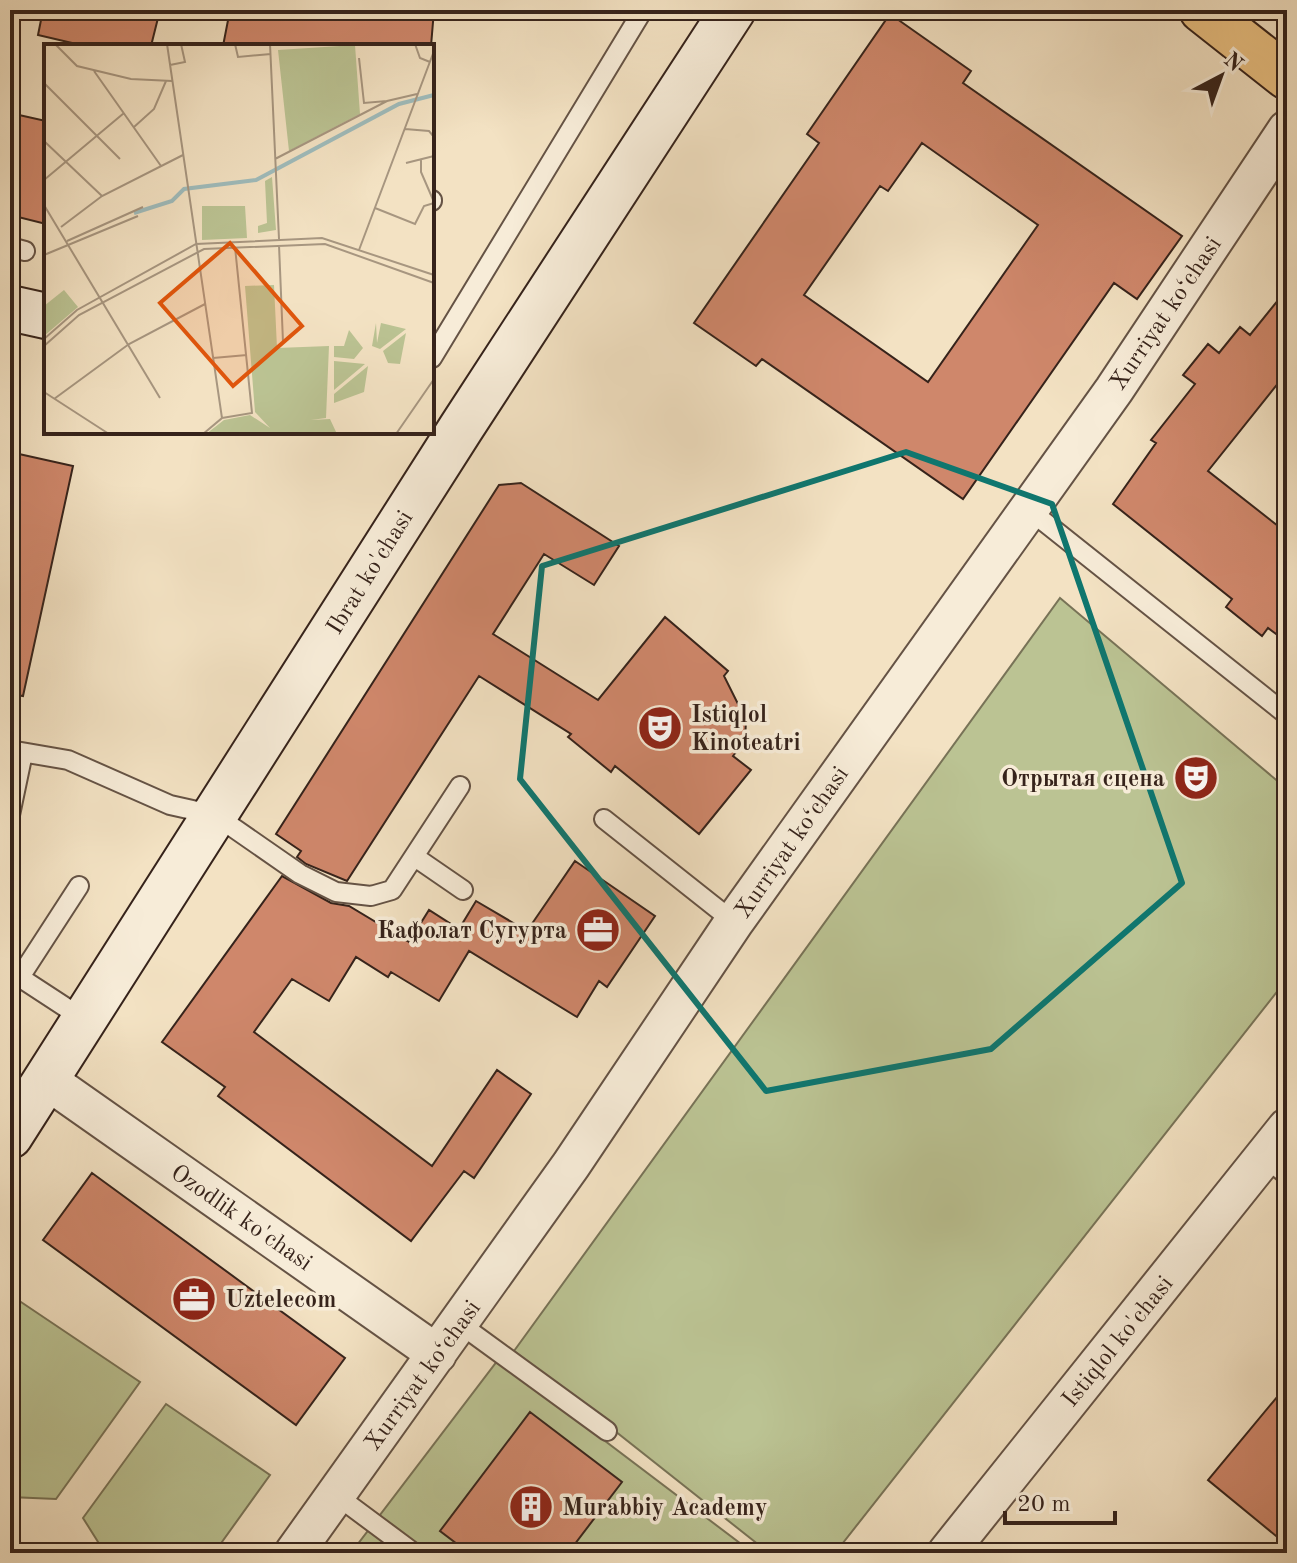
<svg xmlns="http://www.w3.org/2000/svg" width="1297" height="1563" font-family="'Old Standard TT',serif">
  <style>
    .green { fill: #bbc393; stroke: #787357; stroke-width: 2 }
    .building { fill: #cf876b; stroke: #36231b; stroke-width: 2; fill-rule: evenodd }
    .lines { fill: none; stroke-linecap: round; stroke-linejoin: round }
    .lane-casing { stroke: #655345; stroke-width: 22 }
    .street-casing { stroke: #655345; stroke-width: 42 }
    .secondary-casing { stroke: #36231b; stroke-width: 48 }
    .primary-casing { stroke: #36231b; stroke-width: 48 }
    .lane { stroke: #f7ecd8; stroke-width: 18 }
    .street { stroke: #f7ecd8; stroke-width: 38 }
    .secondary { stroke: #f7ecd8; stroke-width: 44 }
    .primary { stroke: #eac182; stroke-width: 44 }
    .marked { fill: none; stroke: #0f766e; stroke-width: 6; stroke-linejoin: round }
    .labels { text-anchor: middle; stroke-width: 7; stroke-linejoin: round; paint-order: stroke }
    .street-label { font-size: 24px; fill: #36231b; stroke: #f7ecd8 }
    .poi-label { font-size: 24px; font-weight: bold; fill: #36231b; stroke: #f7ecd8; text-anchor: start }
    .inset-river { fill: none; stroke: #9fbcbc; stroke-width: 4 }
    .inset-road { fill: none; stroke: #a79680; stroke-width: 2 }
    .view { fill: #df560d; fill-opacity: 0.15; stroke: #df560d; stroke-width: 4 }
    .inset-edge { fill: none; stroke: #36231b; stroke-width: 4 }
  </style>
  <rect width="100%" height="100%" fill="#f3e2c3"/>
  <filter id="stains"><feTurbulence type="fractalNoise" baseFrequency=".0025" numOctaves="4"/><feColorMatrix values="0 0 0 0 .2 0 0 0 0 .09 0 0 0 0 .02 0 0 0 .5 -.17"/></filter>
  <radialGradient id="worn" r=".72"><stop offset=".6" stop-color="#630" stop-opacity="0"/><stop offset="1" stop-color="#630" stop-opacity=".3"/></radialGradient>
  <!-- green -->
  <path class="green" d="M 1060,598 L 1287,789 L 1287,979 L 835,1553 L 769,1553 L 514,1351 Z
    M 18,1300 L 140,1382 L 56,1499 L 10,1497 L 10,1313 Z
    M 498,1360 L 753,1553 L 351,1553 Z
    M 166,1404 L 270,1475 L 214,1553 L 105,1553 L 83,1518 Z"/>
  <!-- building -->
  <path class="building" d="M 43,10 L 160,10 L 151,46 L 85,46 L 38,35 Z
    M 230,10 L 325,10 L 359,17 L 360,10 L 434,10 L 431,46 L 223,46 Z
    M 890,14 L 971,71 L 963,83 L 1182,236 L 1137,299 L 1114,283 L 963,499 L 762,359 L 756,366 L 694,323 L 819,143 L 807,134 ZM 922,143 L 1038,225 L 928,382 L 804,295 L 880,186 L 888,191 Z
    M 19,115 L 46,121 L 46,224 L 10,215 L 10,149 Z
    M 1287,289 L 1287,372 L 1208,471 L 1287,533 L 1287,642 L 1268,628 L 1262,636 L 1226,607 L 1232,599 L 1113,504 L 1156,443 L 1151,440 L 1195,384 L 1183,375 L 1208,344 L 1219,353 L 1240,327 L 1250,335 Z
    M 10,452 L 73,466 L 23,696 L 10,694 Z
    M 521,483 L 619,546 L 594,585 L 544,554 L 493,634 L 598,700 L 665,617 L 728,671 L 724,676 L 746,720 L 745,741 L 733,756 L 751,770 L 699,834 L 615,766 L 611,772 L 568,737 L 571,734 L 479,676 L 347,881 L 306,864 L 297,857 L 301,851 L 276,834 L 499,485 Z
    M 575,861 L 655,916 L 607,987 L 599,981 L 577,1017 L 469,951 L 439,1001 L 391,972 L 388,977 L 356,957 L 329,1001 L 292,979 L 254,1032 L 432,1166 L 497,1070 L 531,1094 L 474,1178 L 464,1171 L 411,1241 L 218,1096 L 225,1087 L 162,1042 L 282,876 L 331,903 L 349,906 L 409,942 L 429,910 L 459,929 L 476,901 L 527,931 Z
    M 92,1173 L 345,1358 L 296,1425 L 43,1240 Z
    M 1287,1385 L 1287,1545 L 1208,1480 Z
    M 530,1412 L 622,1482 L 568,1553 L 469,1553 L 440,1531 Z"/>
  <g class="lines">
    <!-- lane casing -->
    <g class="lane-casing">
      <path id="lane" d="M 432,201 L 432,200
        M 10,247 L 25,251
        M 432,358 L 643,10
        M 1028,509 L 1287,715
        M 10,750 L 68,760 L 170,805 L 215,815 L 300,874 L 336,892 L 371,896 L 392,890 L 460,786
        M 10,815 L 23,753
        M 604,819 L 734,922
        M 415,857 L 463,890
        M 10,971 L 85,1020
        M 20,977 L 79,886
        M 1264,1157 L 1287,1175
        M 460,1324 L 607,1431
        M 336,1495 L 414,1553"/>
    </g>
    <!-- street casing -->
    <g class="street-casing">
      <path id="street" d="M 47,1080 L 437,1354
        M 294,1553 L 571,1165 L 734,922 L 1114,390 L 1287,130
        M 947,1553 L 1287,1128"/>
    </g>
    <!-- secondary casing -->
    <g class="secondary-casing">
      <path id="secondary" d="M 10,308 L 46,316
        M 10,1136 L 461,428 L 733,10"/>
    </g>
    <!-- primary casing -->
    <g class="primary-casing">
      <path id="primary" d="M 1202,10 L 1287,77"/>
    </g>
    <!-- lane -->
    <use href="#lane" class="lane"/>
    <!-- street -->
    <use href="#street" class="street"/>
    <!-- secondary -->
    <use href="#secondary" class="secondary"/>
    <!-- primary -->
    <use href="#primary" class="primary"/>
  </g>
  <!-- marked area -->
  <path class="marked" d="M 906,452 L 1052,504 L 1182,883 L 991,1049 L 766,1091 L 520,779 L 542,566 Z"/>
  <!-- icons -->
  <defs>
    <g id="theatre-disc" transform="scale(2.3)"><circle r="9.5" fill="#8f2418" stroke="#f7ecd8"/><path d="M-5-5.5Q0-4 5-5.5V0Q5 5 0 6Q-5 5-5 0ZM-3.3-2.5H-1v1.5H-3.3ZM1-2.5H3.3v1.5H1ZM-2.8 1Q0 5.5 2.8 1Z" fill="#fff"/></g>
    <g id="office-disc" transform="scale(2.3)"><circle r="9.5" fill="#8f2418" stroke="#f7ecd8"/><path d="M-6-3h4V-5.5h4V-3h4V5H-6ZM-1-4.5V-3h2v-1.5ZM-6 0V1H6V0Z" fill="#fff"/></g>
    <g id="building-disc" transform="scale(2.3)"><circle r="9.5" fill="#8f2418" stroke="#f7ecd8"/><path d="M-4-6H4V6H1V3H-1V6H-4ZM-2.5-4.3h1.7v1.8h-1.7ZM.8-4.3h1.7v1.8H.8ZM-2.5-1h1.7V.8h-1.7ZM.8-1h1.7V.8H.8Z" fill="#fff"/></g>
  </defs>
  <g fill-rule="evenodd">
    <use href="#theatre-disc" x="660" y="728"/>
    <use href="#theatre-disc" x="1196" y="778"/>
    <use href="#office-disc" x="598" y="930"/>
    <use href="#office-disc" x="194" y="1299"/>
    <use href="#building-disc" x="531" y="1507"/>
  </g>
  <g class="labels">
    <!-- street labels -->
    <g class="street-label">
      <text transform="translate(1165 313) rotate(-56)" y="8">Xurriyat ko‘chasi</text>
      <text transform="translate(369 572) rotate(-58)" y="8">Ibrat ko'chasi</text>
      <text transform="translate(791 842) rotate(-55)" y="8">Xurriyat ko‘chasi</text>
      <text transform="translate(242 1217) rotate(35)" y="8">Ozodlik ko'chasi</text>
      <text transform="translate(1117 1341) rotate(-51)" y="8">Istiqlol ko'chasi</text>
      <text transform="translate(422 1375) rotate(-54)" y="8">Xurriyat ko‘chasi</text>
    </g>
    <!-- poi labels -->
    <g class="poi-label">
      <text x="691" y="722">Istiqlol<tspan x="691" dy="28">Kinoteatri</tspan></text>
      <text x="1165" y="786" text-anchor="end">Отрытая сцена</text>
      <text x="567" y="938" text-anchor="end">Кафолат Сугурта</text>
      <text x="225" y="1307">Uztelecom</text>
      <text x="562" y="1515">Murabbiy Academy</text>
    </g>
  </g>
  <!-- overview -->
  <g transform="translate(44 44)">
    <rect width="390" height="390" fill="#f3e2c3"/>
    <path d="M 311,1 L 316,70 L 245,107 L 234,6 ZM 228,133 L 232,186 L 214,189 L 214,182 L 223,179 L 221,137 ZM 158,162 L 201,162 L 203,194 L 158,196 ZM 230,241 L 233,304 L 285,302 L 282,374 L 267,376 L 286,375 L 293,390 L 162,390 L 180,376 L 206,371 L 226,384 L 211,368 L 201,242 ZM 20,246 L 34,263 L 0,292 L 0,262 ZM 332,279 L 333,299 L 337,279 L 362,285 L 336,305 L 328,302 ZM 305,286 L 319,304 L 310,315 L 290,313 L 290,302 L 300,302 ZM 362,289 L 356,320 L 344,319 L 339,307 ZM 290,317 L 321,320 L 290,346 ZM 324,322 L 320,348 L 290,359 L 290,350 Z" fill="#bbc393"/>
    <path class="inset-river" d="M 90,169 L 128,157 L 140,145 L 212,136 L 355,60 L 390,51"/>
    <path class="inset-road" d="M 123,0 L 178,374 L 159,390M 159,0 L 186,0M 191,0 L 194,13 L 227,10M 226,0 L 235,195M 371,0 L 376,14 L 386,18M 12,1 L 33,22 L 87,35 L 128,37M 315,14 L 320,59 L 343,57M 126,21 L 141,18 L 137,0M 50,27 L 117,122M 0,39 L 76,115M 90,83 L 110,65 L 122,37M 361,85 L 385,87 L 390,93M 0,97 L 58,152M 231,115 L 343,57 L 373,50M 377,116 L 377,128 L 390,158M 362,119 L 390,112M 0,136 L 80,69M 0,161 L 116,354M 331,164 L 371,180 L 380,162 L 390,159M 17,183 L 58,152 L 139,111M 23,197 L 99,163M 235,201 L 239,298M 315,206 L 390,7M 0,211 L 94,172M 0,295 L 33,266 L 152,200 L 278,194 L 390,231M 0,302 L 35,271 L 160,205 L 281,200 L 390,239M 169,314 L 203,311M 0,348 L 65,390M 10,355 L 85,300 L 161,260M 178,374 L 208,369 L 191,203M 352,390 L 390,335"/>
    <path class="view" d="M 186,199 L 258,282 L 189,342 L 116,259 Z"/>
    <rect width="390" height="390" class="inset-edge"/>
  </g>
  <!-- margin -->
  <rect width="1297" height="1563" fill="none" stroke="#f3e2c3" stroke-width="40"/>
  <rect x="12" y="12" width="1273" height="1539" fill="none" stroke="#36231b" stroke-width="4"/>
  <rect x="20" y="20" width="1257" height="1523" fill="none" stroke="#36231b" stroke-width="2"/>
  <!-- north arrow -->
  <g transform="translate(1221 76) rotate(41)" stroke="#f7ecd8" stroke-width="6" paint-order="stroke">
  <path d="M0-6L14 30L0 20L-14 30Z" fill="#36231b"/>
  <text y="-12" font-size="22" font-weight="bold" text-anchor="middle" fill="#36231b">N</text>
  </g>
  <!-- scale -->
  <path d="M1005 1511v12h110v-12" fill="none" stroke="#36231b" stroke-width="4"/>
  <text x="1017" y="1511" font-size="24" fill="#36231b" stroke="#f7ecd8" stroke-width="6" paint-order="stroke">20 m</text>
  <rect width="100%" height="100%" filter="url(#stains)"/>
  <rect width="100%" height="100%" fill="url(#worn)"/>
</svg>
